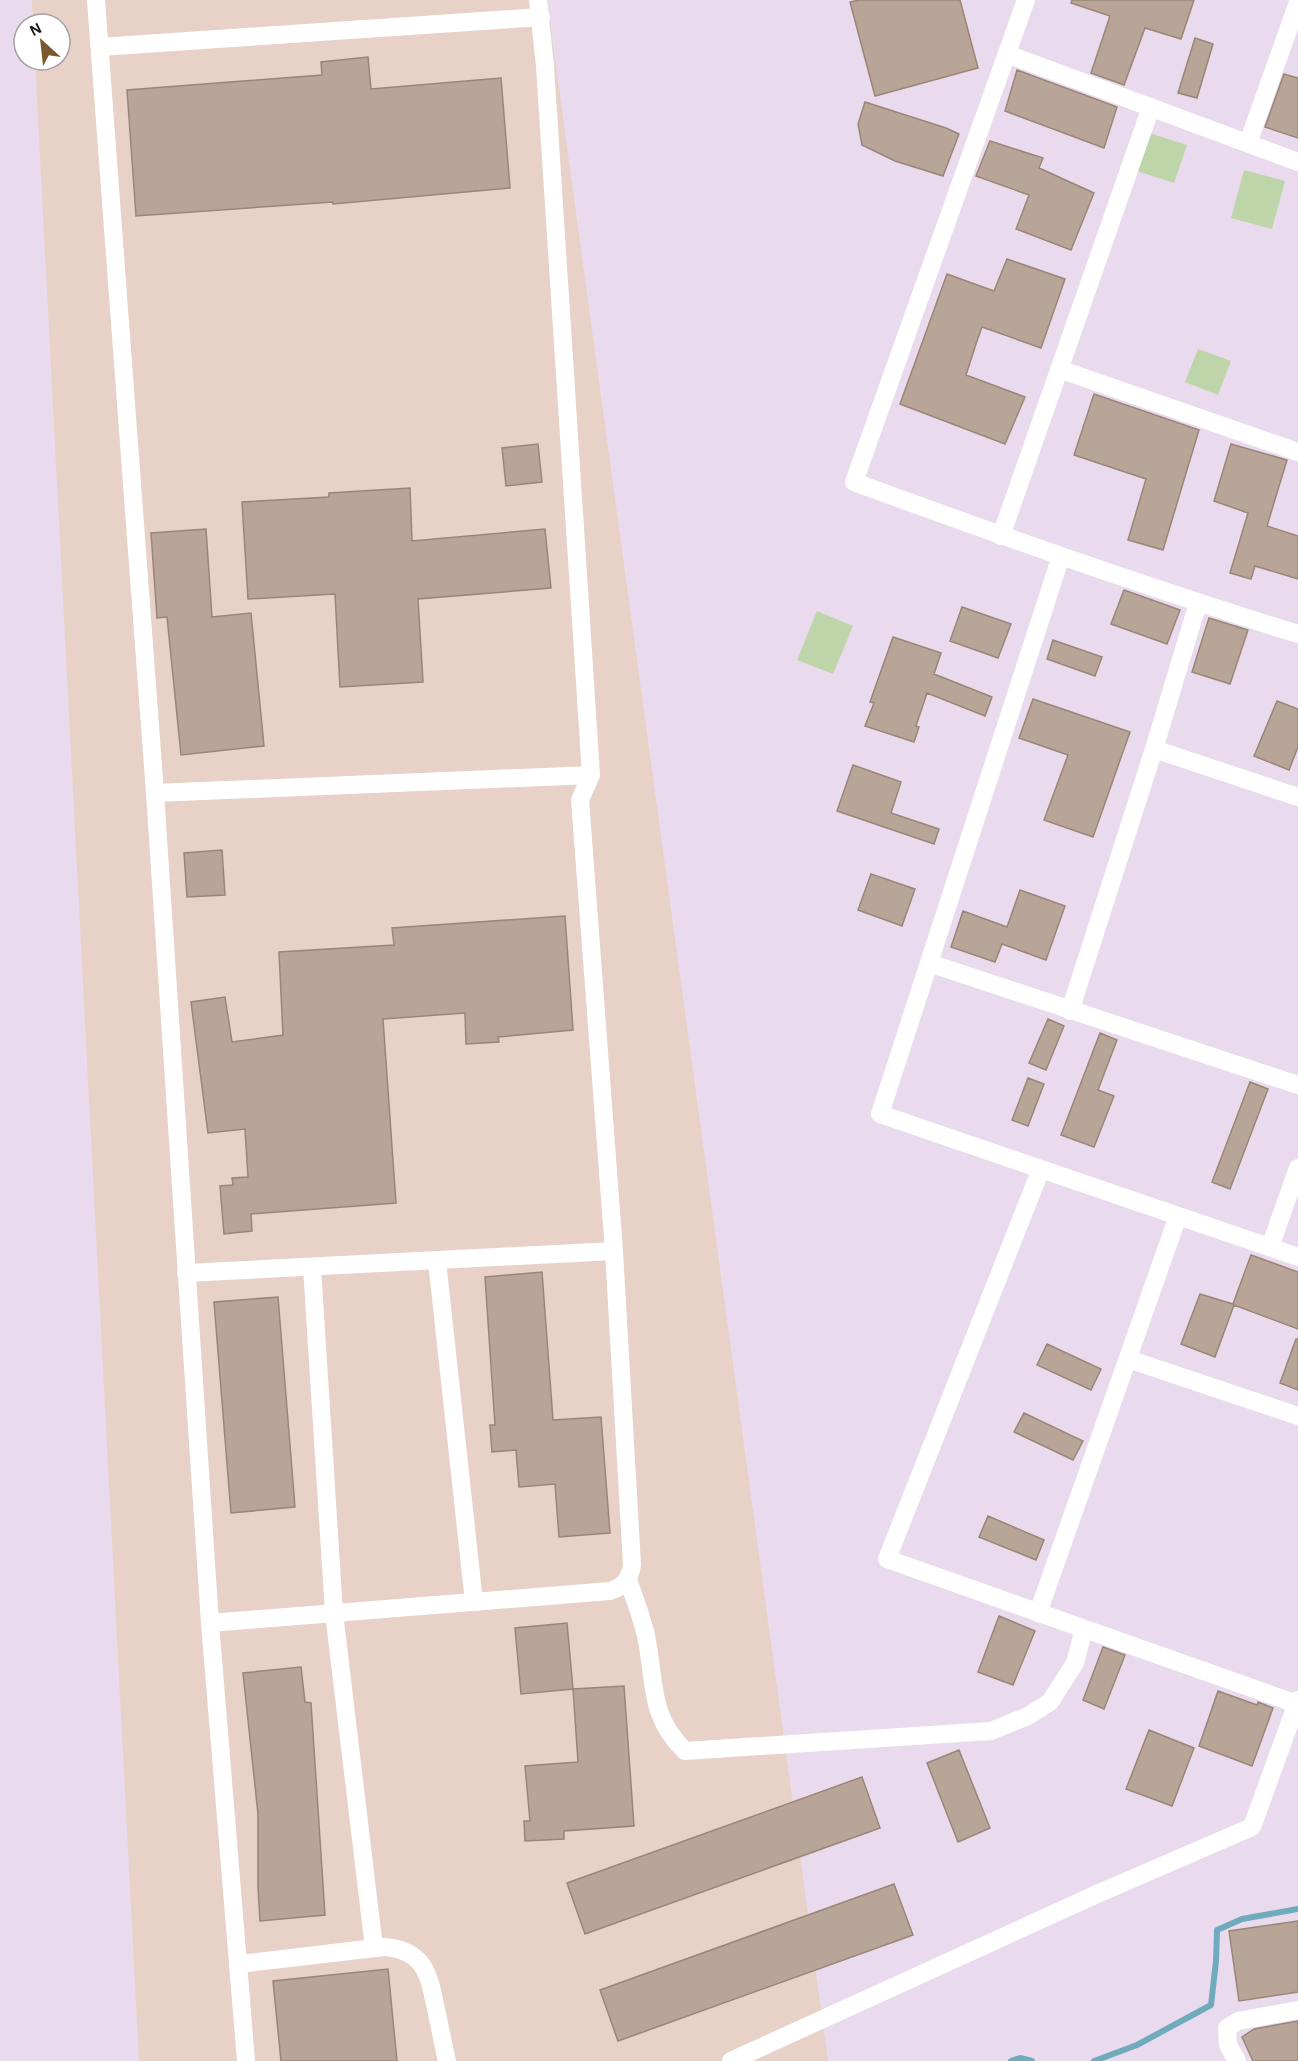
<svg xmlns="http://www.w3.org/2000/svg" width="1298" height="2061" font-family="'Alegreya Sans',sans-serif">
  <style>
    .industrial { fill: #e8d1c6 }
    .green { fill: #bdd5a9 }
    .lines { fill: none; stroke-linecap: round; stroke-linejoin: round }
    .stream { stroke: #6fabbc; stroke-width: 6 }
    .building { fill: #b8a597; stroke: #988678; stroke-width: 1.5 }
    .minor { stroke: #fff; stroke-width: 18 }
  </style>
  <rect width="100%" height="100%" fill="#eadaed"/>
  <!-- industrial -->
  <path class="industrial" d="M 32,0 L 547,0 L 828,2061 L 139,2061 L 35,60 L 60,60 L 60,24 L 33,24 Z"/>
  <!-- green -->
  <path class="green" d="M 1149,133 L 1187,145 L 1174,183 L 1137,171 Z
    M 1244,170 L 1285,181 L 1272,229 L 1231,218 Z
    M 1198,349 L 1231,361 L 1218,395 L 1185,382 Z
    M 817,611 L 853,626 L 833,674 L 797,660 Z"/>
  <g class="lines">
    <!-- stream -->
    <path class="stream" d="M 1011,2061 L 1020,2058 L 1032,2061
      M 1094,2061 L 1137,2045 L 1211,2005 L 1216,1961 L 1217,1930 L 1242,1919 L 1298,1909"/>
  </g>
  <!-- building -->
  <path class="building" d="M 859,0 L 960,0 L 978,68 L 875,96 L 850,2 Z
    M 1072,0 L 1194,0 L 1181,39 L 1145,28 L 1124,85 L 1091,73 L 1110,16 L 1071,3 Z
    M 1195,38 L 1213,44 L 1197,98 L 1178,93 Z
    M 368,57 L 371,89 L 501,78 L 510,188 L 333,204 L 333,202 L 136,216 L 127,90 L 322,75 L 321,62 Z
    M 1017,70 L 1117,107 L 1104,148 L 1005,111 Z
    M 1284,74 L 1298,78 L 1298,138 L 1265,127 Z
    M 865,102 L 946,128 L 959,134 L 943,176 L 895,161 L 862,145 L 858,124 Z
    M 990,141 L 1043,158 L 1039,168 L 1094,193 L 1071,250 L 1016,229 L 1029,195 L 976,176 Z
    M 1007,259 L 1065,279 L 1041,348 L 982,327 L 977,341 L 966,375 L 1025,397 L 1005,444 L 900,404 L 947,274 L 994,291 Z
    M 1094,394 L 1199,430 L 1163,550 L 1128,540 L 1146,479 L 1074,455 Z
    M 538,444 L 542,482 L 506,486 L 502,448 Z
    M 1231,444 L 1287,460 L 1267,526 L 1298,536 L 1298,579 L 1255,566 L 1251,579 L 1230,573 L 1248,513 L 1214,501 Z
    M 410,488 L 412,541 L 545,529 L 551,588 L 418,599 L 423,682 L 340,687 L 335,594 L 248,599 L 242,502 L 329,497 L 329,493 Z
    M 206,529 L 212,617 L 251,613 L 264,746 L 181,755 L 167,617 L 157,618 L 151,533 Z
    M 1124,590 L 1180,610 L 1167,644 L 1111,624 Z
    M 962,607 L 1011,624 L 998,658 L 950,641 Z
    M 1209,618 L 1248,630 L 1230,684 L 1192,672 Z
    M 893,637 L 941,653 L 934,674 L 992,697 L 985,716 L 927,693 L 916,726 L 919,727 L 914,742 L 865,726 L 874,703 L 870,702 Z
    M 1053,640 L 1102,657 L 1095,676 L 1047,659 Z
    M 1033,699 L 1130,732 L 1093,837 L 1044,820 L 1068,755 L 1019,738 Z
    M 1277,701 L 1298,709 L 1298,747 L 1289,770 L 1254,756 Z
    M 853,765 L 901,782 L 891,813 L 939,829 L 934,844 L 837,811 Z
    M 222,850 L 225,895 L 187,897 L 184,853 Z
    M 871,874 L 915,889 L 902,926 L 858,910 Z
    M 1020,890 L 1065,906 L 1046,960 L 1002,944 L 995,962 L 951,947 L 963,911 L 1007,927 Z
    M 565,916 L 573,1030 L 498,1037 L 499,1042 L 466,1044 L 465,1013 L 383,1019 L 396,1203 L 251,1214 L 252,1231 L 224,1234 L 220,1186 L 233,1185 L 232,1178 L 248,1177 L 245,1129 L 208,1133 L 191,1002 L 225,997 L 232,1042 L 283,1035 L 279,952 L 394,945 L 392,928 Z
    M 1048,1019 L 1064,1026 L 1046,1070 L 1029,1063 Z
    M 1100,1033 L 1117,1040 L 1098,1090 L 1114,1096 L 1094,1147 L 1061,1135 Z
    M 1028,1078 L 1044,1084 L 1028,1126 L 1012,1120 Z
    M 1250,1082 L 1268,1089 L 1230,1189 L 1212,1182 Z
    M 1251,1255 L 1298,1272 L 1298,1329 L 1234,1305 L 1215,1357 L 1181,1344 L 1200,1294 L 1233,1304 Z
    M 542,1272 L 553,1420 L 601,1417 L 610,1533 L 559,1537 L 555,1484 L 519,1487 L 516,1450 L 492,1452 L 490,1425 L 495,1425 L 485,1277 Z
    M 278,1297 L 295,1507 L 231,1513 L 214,1302 Z
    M 1296,1339 L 1298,1339 L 1298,1390 L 1280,1383 Z
    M 1047,1344 L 1101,1369 L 1091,1390 L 1037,1365 Z
    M 1024,1413 L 1083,1441 L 1073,1460 L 1014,1432 Z
    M 988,1516 L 1044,1540 L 1036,1560 L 979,1537 Z
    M 999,1616 L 1035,1631 L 1013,1685 L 978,1672 Z
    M 567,1623 L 573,1689 L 521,1694 L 515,1628 Z
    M 1103,1647 L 1125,1655 L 1104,1709 L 1083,1700 Z
    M 301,1667 L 305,1702 L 311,1703 L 325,1915 L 260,1921 L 258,1887 L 258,1814 L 243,1673 Z
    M 624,1686 L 634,1826 L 564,1831 L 564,1839 L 525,1841 L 524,1821 L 530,1821 L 525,1766 L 578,1762 L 573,1689 Z
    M 1218,1691 L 1257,1705 L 1258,1702 L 1273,1708 L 1252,1766 L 1199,1746 Z
    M 1149,1730 L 1194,1748 L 1172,1806 L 1126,1789 Z
    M 959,1750 L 990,1828 L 958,1842 L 927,1763 Z
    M 862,1777 L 880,1828 L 585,1934 L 567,1883 Z
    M 894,1884 L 913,1935 L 618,2041 L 600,1990 Z
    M 1298,1921 L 1298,1992 L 1239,2001 L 1229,1931 Z
    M 388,1969 L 397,2061 L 281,2061 L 273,1981 Z
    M 1298,2021 L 1298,2061 L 1253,2061 L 1242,2037 L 1254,2029 Z"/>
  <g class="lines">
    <!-- minor -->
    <path class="minor" d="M 96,0 L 155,793 L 210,1623 L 246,2061
      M 1026,0 L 854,482 C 1001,536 1149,588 1298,634
      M 100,47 L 541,17
      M 1007,54 L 1298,162
      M 1248,143 L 1297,5
      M 1059,369 L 1298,452
      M 1001,536 L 1151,107
      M 1061,556 L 880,1114 L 1298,1257
      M 1154,749 L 1298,797
      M 155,793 L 591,775
      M 929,963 L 1298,1085
      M 1070,1011 L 1154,749 L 1198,603
      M 1041,1169 L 887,1559 L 1297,1704
      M 1270,1247 L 1298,1168
      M 437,1261 L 474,1602
      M 312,1267 L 334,1613 L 374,1948
      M 186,1273 L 614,1251
      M 1128,1359 L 1298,1416
      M 628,1579 C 634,1598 642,1617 646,1636 C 656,1683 648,1715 685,1751 L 991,1731 L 1028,1716 L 1050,1702 L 1075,1663 L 1084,1629
      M 1038,1613 L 1178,1216
      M 210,1623 L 610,1591 C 623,1587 630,1579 632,1565 L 614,1251 L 580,800 L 591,775 L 545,66 L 538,0
      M 239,1964 L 384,1947 C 425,1950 429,1975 436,2009 C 440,2027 443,2044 447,2061
      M 731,2061 L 1097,1894 L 1252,1827 L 1298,1700
      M 1237,2061 L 1228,2045 L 1227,2028 L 1238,2021 L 1298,2010"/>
  </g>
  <!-- north arrow -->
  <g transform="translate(42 42) rotate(333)"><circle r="28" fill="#ffffff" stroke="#a3a1a4" stroke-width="1.5"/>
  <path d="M0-4.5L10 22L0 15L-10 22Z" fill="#7b5930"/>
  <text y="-9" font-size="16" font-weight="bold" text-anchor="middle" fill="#1a141b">N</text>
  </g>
</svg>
